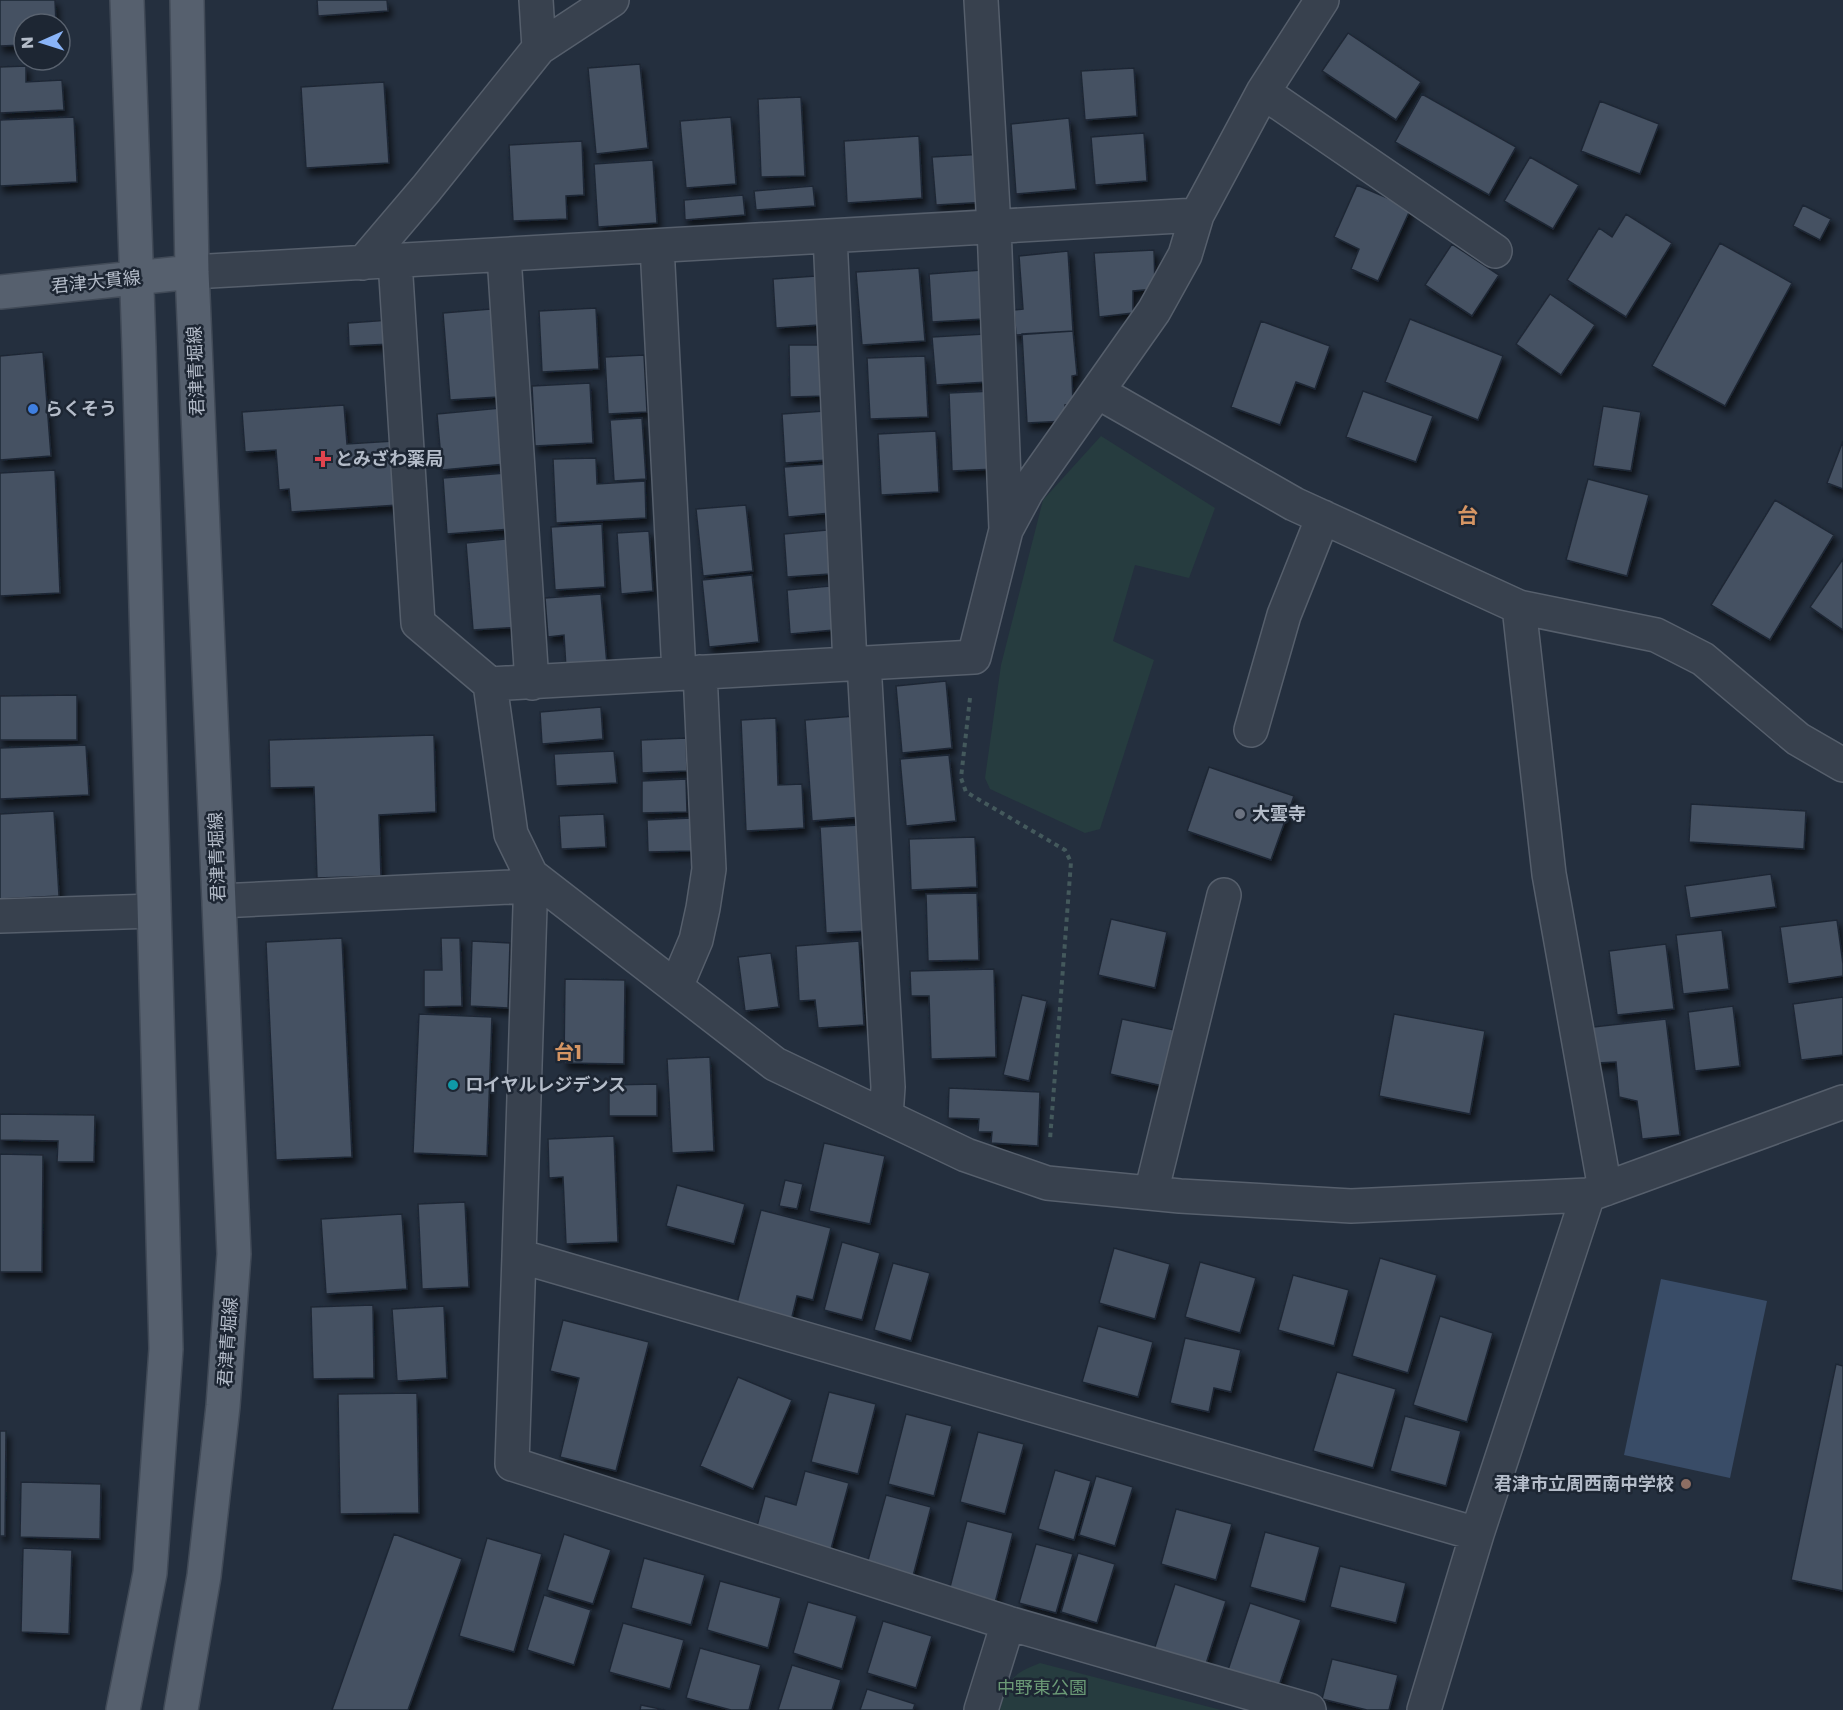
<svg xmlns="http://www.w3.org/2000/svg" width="1843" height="1710" font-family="Poppins,'Noto Sans JP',sans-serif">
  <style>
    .green { fill: #263c3f }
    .water { fill: #394c67 }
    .building { fill: #455162; stroke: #1f2835; stroke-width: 1.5; filter: url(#shadow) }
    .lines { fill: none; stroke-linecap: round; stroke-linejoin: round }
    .minor-casing { stroke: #565f6c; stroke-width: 36 }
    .major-casing { stroke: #414a57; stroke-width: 36 }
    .path { stroke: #44595c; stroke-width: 4; stroke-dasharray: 4.5 4.5; stroke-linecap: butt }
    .minor { stroke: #38414e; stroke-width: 33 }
    .major { stroke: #56606e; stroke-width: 33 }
    .shop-dot { fill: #3f7fe0; stroke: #1d2633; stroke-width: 2 }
    .health-dot { fill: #e0444e; stroke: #1d2633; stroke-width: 2 }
    .worship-dot { fill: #6b7280; stroke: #1d2633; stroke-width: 2 }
    .culture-dot { fill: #0f9aa8; stroke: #1d2633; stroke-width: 2 }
    .education-dot { fill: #8d6e63; stroke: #1d2633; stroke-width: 2 }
    .labels { text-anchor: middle; stroke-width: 5; stroke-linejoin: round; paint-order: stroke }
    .street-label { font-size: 18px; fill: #b4bcc9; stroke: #1d2633 }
    .poi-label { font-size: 18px; font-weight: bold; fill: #b4bcc9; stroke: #1d2633; text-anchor: start }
    .park-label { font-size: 18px; fill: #6b9a76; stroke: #1d2633 }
    .neighbourhood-label { font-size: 20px; font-weight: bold; fill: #d59563; stroke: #1d2633 }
    .quarter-label { font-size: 21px; font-weight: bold; fill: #d59563; stroke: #1d2633 }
  </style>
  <defs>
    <filter id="shadow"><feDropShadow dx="3.5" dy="6" stdDeviation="3" flood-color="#0009"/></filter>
  </defs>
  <rect width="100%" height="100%" fill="#242f3e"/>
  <!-- green -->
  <path class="green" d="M 1101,436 L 1215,508 L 1189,578 L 1135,565 L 1113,641 L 1154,660 L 1100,829 L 1085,833 L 990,789 L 985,778 L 1001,665 L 1043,500 Z
    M 1040,1663 L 1221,1710 L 1000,1710 C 1008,1680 1010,1675 1040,1663 Z"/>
  <!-- water -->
  <path class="water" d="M 1661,1279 L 1767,1301 L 1730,1478 L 1624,1455 Z"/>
  <!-- building -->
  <path class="building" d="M 0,0 L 55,0 L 56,24 L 24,24 L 24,45 L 0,46 Z
    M 317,0 L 387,0 L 388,11 L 318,16 Z
    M 1348,33 L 1421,82 L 1396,120 L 1322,71 Z
    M 640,64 L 648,148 L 596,154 L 588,68 Z
    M 26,66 L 26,82 L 62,80 L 64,110 L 0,113 L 0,67 Z
    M 1134,68 L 1137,116 L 1085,120 L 1081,71 Z
    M 384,82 L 389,163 L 306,168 L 301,87 Z
    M 1422,94 L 1516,147 L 1489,195 L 1395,142 Z
    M 801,97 L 805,176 L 761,177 L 758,99 Z
    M 1600,101 L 1659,124 L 1640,174 L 1581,151 Z
    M 74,117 L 77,182 L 0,186 L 0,120 Z
    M 731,117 L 736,184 L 686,188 L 680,121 Z
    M 1069,118 L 1076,189 L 1016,194 L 1011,124 Z
    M 1144,133 L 1147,181 L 1095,185 L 1091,137 Z
    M 919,136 L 922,198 L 847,203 L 844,141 Z
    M 582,141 L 584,195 L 566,196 L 567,219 L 513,221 L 509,145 Z
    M 985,154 L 988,202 L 936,205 L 932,157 Z
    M 1530,157 L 1579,185 L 1553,229 L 1504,201 Z
    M 653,160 L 657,223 L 598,227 L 594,164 Z
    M 1357,185 L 1411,208 L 1378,281 L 1351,269 L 1359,249 L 1334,237 Z
    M 813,186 L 815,206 L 756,210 L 754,191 Z
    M 743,195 L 745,215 L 685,220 L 684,200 Z
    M 1803,205 L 1831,219 L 1820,240 L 1793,226 Z
    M 1626,214 L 1672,243 L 1626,317 L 1567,280 L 1599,228 L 1612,237 Z
    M 1720,243 L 1792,283 L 1725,406 L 1652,366 Z
    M 1452,244 L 1499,275 L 1472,316 L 1425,285 Z
    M 1154,250 L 1155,289 L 1133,291 L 1133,313 L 1099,317 L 1094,253 Z
    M 1068,251 L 1073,331 L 1016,335 L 1014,310 L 1023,309 L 1019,256 Z
    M 919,268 L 925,341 L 862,345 L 856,272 Z
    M 982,270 L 984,319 L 932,322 L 929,274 Z
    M 816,276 L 819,325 L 776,328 L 773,279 Z
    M 1550,294 L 1595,325 L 1561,375 L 1516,344 Z
    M 596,308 L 599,369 L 542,372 L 539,311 Z
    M 491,309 L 498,397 L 450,400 L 443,313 Z
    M 1410,319 L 1503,356 L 1478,420 L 1385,382 Z
    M 390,320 L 391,344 L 349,346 L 348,323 Z
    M 1261,321 L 1330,346 L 1315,389 L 1296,382 L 1280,425 L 1231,407 Z
    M 1073,331 L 1077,375 L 1072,376 L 1073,404 L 1065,405 L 1066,421 L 1027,423 L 1022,334 Z
    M 985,334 L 988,382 L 936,385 L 932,337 Z
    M 789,345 L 826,345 L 827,396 L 790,397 Z
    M 43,352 L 51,456 L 0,460 L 0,356 Z
    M 644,355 L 647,412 L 608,414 L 605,357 Z
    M 925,356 L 928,417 L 870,419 L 867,358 Z
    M 590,383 L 593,443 L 535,446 L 532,386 Z
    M 993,391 L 996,469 L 952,471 L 949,393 Z
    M 1363,391 L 1433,416 L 1416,462 L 1346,437 Z
    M 344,405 L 347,444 L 394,441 L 398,505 L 291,512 L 289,489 L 279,490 L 276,450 L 245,452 L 242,412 Z
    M 1603,406 L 1641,412 L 1631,471 L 1593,466 Z
    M 501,408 L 506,464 L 442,470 L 437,414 Z
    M 825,411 L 828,460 L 785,463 L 782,414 Z
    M 642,418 L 646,479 L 614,481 L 610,420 Z
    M 936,431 L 939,492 L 881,495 L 878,434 Z
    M 1843,441 L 1843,489 L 1827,483 Z
    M 596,458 L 597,484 L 645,481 L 646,518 L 556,523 L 553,459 Z
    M 827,464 L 831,513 L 788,517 L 784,467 Z
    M 55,470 L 60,593 L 0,596 L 0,473 Z
    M 506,473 L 511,529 L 447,534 L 443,478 Z
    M 1588,479 L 1649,495 L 1627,576 L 1566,560 Z
    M 1775,500 L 1834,535 L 1770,640 L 1711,605 Z
    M 746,505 L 753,571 L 703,576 L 696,509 Z
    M 602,524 L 605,587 L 555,590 L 551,527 Z
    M 827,530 L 830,574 L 787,577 L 784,534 Z
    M 649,531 L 653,591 L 621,594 L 617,533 Z
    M 515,538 L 522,627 L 473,630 L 466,543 Z
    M 1843,559 L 1843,630 L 1810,607 Z
    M 752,575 L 759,642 L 709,647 L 702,580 Z
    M 830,586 L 834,630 L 790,634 L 787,590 Z
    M 601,594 L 607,665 L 566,668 L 564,635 L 548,637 L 545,598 Z
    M 946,681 L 952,748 L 902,753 L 896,686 Z
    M 77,695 L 77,740 L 0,740 L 0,696 Z
    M 601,707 L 603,739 L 542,744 L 540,712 Z
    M 855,716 L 862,817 L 812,821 L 805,720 Z
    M 776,718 L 778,785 L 802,784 L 804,828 L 746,831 L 741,720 Z
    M 434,735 L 436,812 L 379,815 L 381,876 L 317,878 L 314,787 L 270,788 L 269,740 Z
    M 686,738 L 687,771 L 642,773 L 641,740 Z
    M 86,745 L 89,795 L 0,799 L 0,748 Z
    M 614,751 L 617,783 L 556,786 L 554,754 Z
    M 949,755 L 956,821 L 906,826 L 900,759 Z
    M 1209,767 L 1294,796 L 1271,860 L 1187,831 Z
    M 686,779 L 687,812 L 642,813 L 642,781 Z
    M 1691,804 L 1806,811 L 1804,849 L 1689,842 Z
    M 54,811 L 59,896 L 0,899 L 0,814 Z
    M 604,814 L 606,847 L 561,849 L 559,816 Z
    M 691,818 L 693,851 L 648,852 L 647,820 Z
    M 860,825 L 867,931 L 826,933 L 820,827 Z
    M 975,837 L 977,887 L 911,890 L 909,839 Z
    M 1771,874 L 1776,907 L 1690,918 L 1685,886 Z
    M 977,893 L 979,960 L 928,961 L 926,894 Z
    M 1111,919 L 1167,932 L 1155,988 L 1098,975 Z
    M 1837,920 L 1843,964 L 1843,976 L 1788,984 L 1780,927 Z
    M 1722,930 L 1729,989 L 1683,994 L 1676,935 Z
    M 342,938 L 352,1157 L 276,1160 L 266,942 Z
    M 441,938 L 460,938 L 462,1006 L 424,1007 L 424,970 L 442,970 Z
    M 472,941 L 510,943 L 508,1008 L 470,1006 Z
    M 859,941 L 864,1025 L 818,1028 L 815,1000 L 799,1001 L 796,946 Z
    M 1666,944 L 1674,1009 L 1617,1015 L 1609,951 Z
    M 771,953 L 779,1007 L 745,1011 L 738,957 Z
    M 994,969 L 996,1057 L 931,1059 L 929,996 L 911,996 L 910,971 Z
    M 565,979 L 625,980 L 624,1064 L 564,1063 Z
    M 1022,995 L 1047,1001 L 1029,1081 L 1003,1075 Z
    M 1843,997 L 1843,1055 L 1801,1060 L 1793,1004 Z
    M 1733,1006 L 1740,1066 L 1695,1071 L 1688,1012 Z
    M 419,1014 L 492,1017 L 487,1156 L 413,1153 Z
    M 1394,1014 L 1485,1031 L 1470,1114 L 1379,1096 Z
    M 1122,1019 L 1179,1031 L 1167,1087 L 1110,1074 Z
    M 1666,1019 L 1680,1135 L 1642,1139 L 1637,1101 L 1619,1097 L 1616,1062 L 1597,1063 L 1593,1027 Z
    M 710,1057 L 714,1151 L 672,1153 L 667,1059 Z
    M 657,1084 L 657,1116 L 609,1116 L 609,1085 Z
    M 949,1088 L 1040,1092 L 1038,1146 L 991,1143 L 992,1132 L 978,1132 L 979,1119 L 948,1118 Z
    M 0,1114 L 95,1115 L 94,1162 L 57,1162 L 58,1141 L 0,1140 Z
    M 614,1136 L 618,1242 L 566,1244 L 563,1177 L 549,1178 L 548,1139 Z
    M 824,1143 L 885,1156 L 870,1224 L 809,1211 Z
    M 0,1154 L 43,1155 L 42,1272 L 0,1272 Z
    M 785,1180 L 803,1184 L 797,1209 L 779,1206 Z
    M 677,1185 L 745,1204 L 734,1244 L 666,1226 Z
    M 465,1202 L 469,1287 L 422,1289 L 418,1204 Z
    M 761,1210 L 831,1228 L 813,1300 L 797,1296 L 791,1321 L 736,1307 Z
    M 402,1214 L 407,1289 L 326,1294 L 321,1219 Z
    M 842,1242 L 880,1253 L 862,1320 L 824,1310 Z
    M 1114,1248 L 1170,1264 L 1155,1319 L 1099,1303 Z
    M 1380,1258 L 1437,1275 L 1408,1373 L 1352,1356 Z
    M 1200,1262 L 1256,1278 L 1240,1333 L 1185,1317 Z
    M 893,1263 L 930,1273 L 911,1341 L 874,1330 Z
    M 1293,1275 L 1349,1290 L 1334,1346 L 1278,1330 Z
    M 373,1305 L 374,1378 L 313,1379 L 311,1307 Z
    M 444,1306 L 447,1378 L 397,1381 L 392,1309 Z
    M 1440,1316 L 1493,1333 L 1467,1422 L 1413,1405 Z
    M 563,1320 L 649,1342 L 616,1471 L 560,1457 L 579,1378 L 550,1371 Z
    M 1098,1326 L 1153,1342 L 1138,1397 L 1082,1382 Z
    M 1185,1338 L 1241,1350 L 1231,1392 L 1214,1388 L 1209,1412 L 1170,1403 Z
    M 1836,1364 L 1843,1366 L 1843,1591 L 1791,1580 Z
    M 1337,1372 L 1396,1389 L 1373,1468 L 1313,1451 Z
    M 738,1377 L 792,1400 L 753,1489 L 700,1466 Z
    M 829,1392 L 876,1404 L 858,1474 L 811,1462 Z
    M 417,1393 L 419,1513 L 340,1514 L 338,1394 Z
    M 906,1414 L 952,1426 L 934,1496 L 888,1484 Z
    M 1405,1416 L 1461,1431 L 1446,1486 L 1390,1471 Z
    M 0,1431 L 6,1431 L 5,1536 L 0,1536 Z
    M 978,1432 L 1024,1444 L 1005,1514 L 960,1502 Z
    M 1055,1470 L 1091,1481 L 1074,1540 L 1038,1529 Z
    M 805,1471 L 849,1483 L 831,1549 L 756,1530 L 765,1496 L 796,1505 Z
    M 1096,1476 L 1133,1487 L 1115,1546 L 1079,1535 Z
    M 21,1482 L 101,1484 L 100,1539 L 20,1537 Z
    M 886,1495 L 931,1507 L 913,1576 L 867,1564 Z
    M 1176,1509 L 1232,1524 L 1216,1580 L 1161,1564 Z
    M 967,1521 L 1013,1533 L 995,1603 L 949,1591 Z
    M 1265,1532 L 1320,1547 L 1305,1602 L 1250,1587 Z
    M 394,1534 L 462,1559 L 408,1710 L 332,1710 Z
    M 564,1534 L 611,1550 L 593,1604 L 547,1590 Z
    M 487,1538 L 542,1554 L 514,1652 L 459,1636 Z
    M 1036,1544 L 1073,1554 L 1056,1613 L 1019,1603 Z
    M 23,1548 L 72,1550 L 69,1634 L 21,1632 Z
    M 1078,1553 L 1115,1564 L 1097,1623 L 1061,1612 Z
    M 644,1558 L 705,1575 L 691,1625 L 631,1608 Z
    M 1340,1566 L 1406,1583 L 1396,1623 L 1330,1607 Z
    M 720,1581 L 781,1598 L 768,1648 L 707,1630 Z
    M 1175,1584 L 1226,1601 L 1205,1667 L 1154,1650 Z
    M 544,1595 L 591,1610 L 574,1665 L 527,1650 Z
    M 808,1602 L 857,1616 L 842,1669 L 793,1653 Z
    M 1250,1603 L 1301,1620 L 1279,1686 L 1228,1670 Z
    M 883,1621 L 932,1636 L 916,1688 L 867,1673 Z
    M 623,1623 L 684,1640 L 670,1689 L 609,1672 Z
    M 700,1648 L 761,1665 L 749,1710 L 731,1710 L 686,1698 Z
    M 1332,1659 L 1398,1675 L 1389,1710 L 1367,1710 L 1322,1699 Z
    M 792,1665 L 841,1680 L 832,1710 L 778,1710 Z
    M 867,1689 L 915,1704 L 913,1710 L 860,1710 Z
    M 641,1705 L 665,1710 L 640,1710 Z"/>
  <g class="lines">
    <!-- minor casing -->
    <g class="minor-casing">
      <path id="minor" d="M 536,0 L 539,48
        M 981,0 L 994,227 L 1006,529
        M 1263,92 L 1495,251
        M 830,236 L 850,664
        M 657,246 L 679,673
        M 504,256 L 532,683
        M 395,261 L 418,623 L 490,684 L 511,834 L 531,875 L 519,1256 L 1477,1534
        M 363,263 L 426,189 L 539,48 L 612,0
        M 192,272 L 1197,215
        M 1098,392 L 1294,504 L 1519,607 L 1656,635 L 1703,659 L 1798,739 L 1843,765
        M 1519,607 L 1549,874 L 1605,1189
        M 864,663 L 888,1087 L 886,1117
        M 490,684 L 974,657 L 1006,530 L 1027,491 L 1154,311 L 1185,255 L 1197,215 L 1263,92 L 1322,0
        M 1251,730 L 1284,615 L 1323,517
        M 531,875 L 775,1064 L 966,1155 L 1047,1183 L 1180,1196 L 1351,1206 L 1588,1195 L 1843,1102
        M 219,901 L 531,886
        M 0,916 L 154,911
        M 676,987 L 696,940 L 703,908 L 709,869 L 700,672
        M 1151,1193 L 1224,895
        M 519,1256 L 512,1464 L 1008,1623 L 1309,1710
        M 981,1710 L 1008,1623
        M 1424,1710 L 1477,1534 L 1588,1195"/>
    </g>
    <!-- major casing -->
    <g class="major-casing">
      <path id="major" d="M 0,292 L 192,272
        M 123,1710 L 150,1573 L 166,1349 L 139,347 L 127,0
        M 181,1710 L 204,1576 L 223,1406 L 234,1254 L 192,272 L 187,0"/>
    </g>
    <!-- path -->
    <path class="path" d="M 970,698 L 961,778 L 966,792 L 1065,850 L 1071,862 L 1050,1140"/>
    <!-- minor -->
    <use href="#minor" class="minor"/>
    <!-- major -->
    <use href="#major" class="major"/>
  </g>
  <!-- markers -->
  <circle class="shop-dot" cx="33" cy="409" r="6"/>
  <path class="health-dot" d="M320 450h6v6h6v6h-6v6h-6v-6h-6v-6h6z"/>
  <circle class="worship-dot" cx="1240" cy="814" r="6"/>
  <circle class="culture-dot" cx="453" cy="1085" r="6"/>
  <circle class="education-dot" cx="1686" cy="1484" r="6"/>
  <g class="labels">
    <!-- street labels -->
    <g class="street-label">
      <text transform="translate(96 282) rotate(-6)" y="6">君津大貫線</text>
      <text transform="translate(196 371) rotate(-92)" y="6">君津青堀線</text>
      <text transform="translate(217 857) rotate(-92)" y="6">君津青堀線</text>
      <text transform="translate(228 1342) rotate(-86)" y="6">君津青堀線</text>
    </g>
    <!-- poi labels -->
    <g class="poi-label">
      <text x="45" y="415">らくそう</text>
      <text x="335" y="465">とみざわ薬局</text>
      <text x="1252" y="820">大雲寺</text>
      <text x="465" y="1091">ロイヤルレジデンス</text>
      <text x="1674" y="1490" text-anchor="end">君津市立周西南中学校</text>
    </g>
    <!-- park labels -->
    <g class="park-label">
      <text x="1042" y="1694">中野東公園</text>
    </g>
    <!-- neighbourhood labels -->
    <g class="neighbourhood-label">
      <text x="568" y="1059">台1</text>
    </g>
    <!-- quarter labels -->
    <g class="quarter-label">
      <text x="1468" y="523">台</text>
    </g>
  </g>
  <!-- north arrow -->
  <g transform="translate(42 42) rotate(267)"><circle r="28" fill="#1d2633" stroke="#59626f" stroke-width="1.5"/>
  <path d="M0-4.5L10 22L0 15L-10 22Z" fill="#8ab4f8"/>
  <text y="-9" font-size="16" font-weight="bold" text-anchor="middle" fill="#b4bcc9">N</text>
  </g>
</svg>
